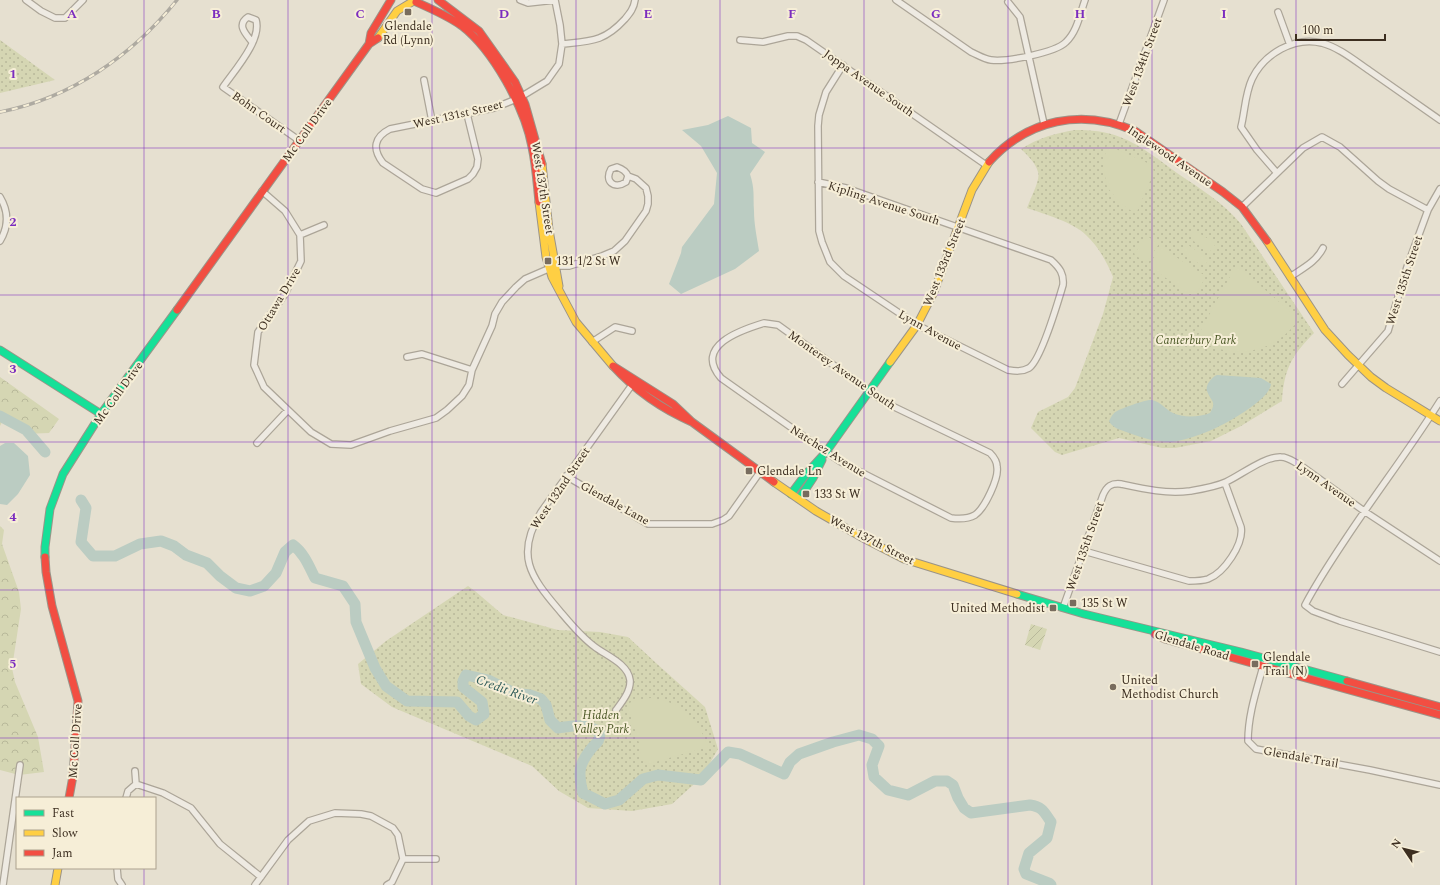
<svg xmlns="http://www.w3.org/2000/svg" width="1440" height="885" font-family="Spectral,serif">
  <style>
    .grass { fill: url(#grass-dots) }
    .forest { fill: url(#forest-crowns) }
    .garden { fill: url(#garden-furrows) }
    .pitch { fill: #d5d6b3 }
    .water { fill: #bbccc2 }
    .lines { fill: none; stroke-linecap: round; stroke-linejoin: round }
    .river { stroke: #bbccc2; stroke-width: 11 }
    .street-casing { stroke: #aca598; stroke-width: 8 }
    .fast-casing { stroke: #9b9488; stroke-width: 9 }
    .slow-casing { stroke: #9b9488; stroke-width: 9 }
    .jam-casing { stroke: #9b9488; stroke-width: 9 }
    .street { stroke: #eeeae2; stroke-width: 5.5 }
    .fast { stroke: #16e098; stroke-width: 7 }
    .slow { stroke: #ffcf43; stroke-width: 7 }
    .jam { stroke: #f24e42; stroke-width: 7 }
    .rail-casing { stroke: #aeaaa1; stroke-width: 3.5 }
    .rail { stroke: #f6eed7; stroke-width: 2; stroke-dasharray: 6; stroke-linecap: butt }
    .grid { fill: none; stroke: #7b2cbf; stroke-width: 1; stroke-opacity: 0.55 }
    .poi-dot { fill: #786c5e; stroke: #f6eed7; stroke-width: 1.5 }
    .labels { text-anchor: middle; stroke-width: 4; stroke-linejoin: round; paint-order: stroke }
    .poi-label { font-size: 12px; fill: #3c2e20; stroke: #f6eed7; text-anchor: start }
    .street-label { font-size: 12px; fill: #3c2e20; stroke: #f6eed7 }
    .park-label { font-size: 12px; font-style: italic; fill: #4b5826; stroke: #f6eed7 }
    .water-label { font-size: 13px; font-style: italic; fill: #2f5b59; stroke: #f6eed7 }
    .grid-label { font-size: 13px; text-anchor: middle; font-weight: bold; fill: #7b2cbf; stroke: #f6eed7; stroke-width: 4; stroke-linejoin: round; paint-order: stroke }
  </style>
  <defs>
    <pattern id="grass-dots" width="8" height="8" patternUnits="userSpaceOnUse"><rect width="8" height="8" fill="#d5d6b3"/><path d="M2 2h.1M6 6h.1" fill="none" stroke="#b8b89a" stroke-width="1.8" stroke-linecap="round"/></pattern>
    <pattern id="forest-crowns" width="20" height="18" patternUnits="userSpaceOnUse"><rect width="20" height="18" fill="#d5d6b3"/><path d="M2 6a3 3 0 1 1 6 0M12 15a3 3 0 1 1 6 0" fill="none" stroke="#b8b89a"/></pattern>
    <pattern id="garden-furrows" width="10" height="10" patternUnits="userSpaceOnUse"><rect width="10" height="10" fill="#d5d6b3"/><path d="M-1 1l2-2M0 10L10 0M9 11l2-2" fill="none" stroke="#b8b89a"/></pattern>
  </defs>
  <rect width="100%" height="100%" fill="#e6e0d0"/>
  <!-- grass -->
  <path class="grass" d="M 0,40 L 55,80 L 0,93 Z
    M 1075,130 C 1090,130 1106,131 1120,137 C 1141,145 1159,160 1177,173 C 1199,188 1224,203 1241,224 L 1314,333 C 1292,355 1284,369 1282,401 L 1241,426 L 1211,441 L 1175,448 L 1162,448 L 1119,438 L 1062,455 L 1055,452 L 1031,428 L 1038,412 L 1068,397 L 1075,388 L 1103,314 L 1113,277 C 1107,262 1098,246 1086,235 C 1073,222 1044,214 1027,208 C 1030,199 1041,179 1038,172 C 1036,163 1027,155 1021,149 C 1038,138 1056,133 1075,130 Z
    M 468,586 L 475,591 L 503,615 L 558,630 L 600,632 L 628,637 L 656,663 L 705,707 L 718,749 L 702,777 L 672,804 L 632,811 L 588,808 L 559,791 L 532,766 L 392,707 L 361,684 L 358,664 L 386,641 Z"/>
  <!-- forest -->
  <path class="forest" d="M 0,377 L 59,419 L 49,433 L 24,434 L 20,425 L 2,422 L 0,426 Z
    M 0,526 L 4,530 L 2,544 L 19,592 L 21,609 L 12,668 L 15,682 L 38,737 L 44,772 L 19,775 L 0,770 Z"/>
  <!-- garden -->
  <path class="garden" d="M 1031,624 L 1047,629 L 1040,650 L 1025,645 Z"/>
  <!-- pitch -->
  <path class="pitch" d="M 1107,145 L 1152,165 L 1154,172 L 1136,214 L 1121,204 L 1107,187 L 1103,165 Z
    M 1193,232 L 1196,233 L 1197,232 L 1215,243 L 1214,245 L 1217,247 L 1214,252 L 1211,250 L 1210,252 L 1192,240 L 1193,238 L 1190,236 Z
    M 1147,236 L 1159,244 L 1146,263 L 1134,254 Z
    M 1184,245 L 1187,247 L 1188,245 L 1206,257 L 1205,259 L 1208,261 L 1205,265 L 1202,263 L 1201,265 L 1183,253 L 1184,252 L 1181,250 Z
    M 1162,248 L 1204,275 L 1204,280 L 1196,294 L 1189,294 L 1150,267 L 1149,265 L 1158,251 Z
    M 1237,269 L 1241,269 L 1299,319 C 1275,354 1232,361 1196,339 L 1233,271 Z
    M 651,698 C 682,702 698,718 708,747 L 648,764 L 641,760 L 639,743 L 627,704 L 636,700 Z"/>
  <!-- water -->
  <path class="water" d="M 728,116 L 751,128 L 752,143 L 765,152 L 750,174 C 755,190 753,195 754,211 C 754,224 757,238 759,251 L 735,269 L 681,294 L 669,284 L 681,253 L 682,247 L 714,204 L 717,173 L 701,146 L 682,130 L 708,125 Z
    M 1217,375 L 1261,378 L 1271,384 C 1270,400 1224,425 1209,431 C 1200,435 1181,441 1171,442 C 1157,442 1142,438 1129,433 C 1122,430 1113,429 1109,421 C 1111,417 1113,413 1117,411 C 1122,408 1147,399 1152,400 C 1161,402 1165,409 1173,413 C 1183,418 1200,417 1210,413 C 1217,401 1211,402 1207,391 C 1205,385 1212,377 1217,375 Z
    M 5,443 L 14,443 L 28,456 L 30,475 L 18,494 L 7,505 L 0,504 L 0,446 Z"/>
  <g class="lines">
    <!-- river -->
    <path class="river" d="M 0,416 L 26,430 L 45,452
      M 81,500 L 86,508 L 81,542 L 93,556 L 115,556 L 140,544 L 161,541 L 174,546 L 186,555 L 207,563 L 220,576 L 236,588 L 250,591 L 264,586 L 276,573 L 285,552 L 293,545 C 304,553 309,566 315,578 L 343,586 L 355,604 L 356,622 L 375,668 L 386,686 L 407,701 L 457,702 L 469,716 L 476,720 L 484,714 L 482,702 L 463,687 L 463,681 L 466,675 L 488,680 L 514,693 L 530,695 L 541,699 L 546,705 L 550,720 L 558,728 C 574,726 586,722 600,733 C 600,742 596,743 591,749 C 578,765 578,774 583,793 L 605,804 L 619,800 L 643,779 L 658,775 L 701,780 L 728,752 L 740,754 L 784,774 L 790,762 L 799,754 L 833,742 L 859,735 L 872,739 L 879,746 L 872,765 L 874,777 L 888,790 L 908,795 L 935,781 L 947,781 L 953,785 L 958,798 L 964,808 L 971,813 L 1030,805 C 1043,807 1044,812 1051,822 L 1047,838 L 1029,853 L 1024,869 L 1026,874 L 1049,883 L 1051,885"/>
    <!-- street casing -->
    <g class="street-casing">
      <path id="street" d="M 26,0 L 41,11 L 55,18 L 65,18 L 83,0
        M 520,0 L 528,3 L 555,0
        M 896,0 L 971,52 C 978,55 984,59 991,60 C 1006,62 1055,53 1066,42 C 1077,32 1080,14 1085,0
        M 1008,2 L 1020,17 L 1044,124
        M 1278,12 L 1290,45
        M 740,40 L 763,42 L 788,36 L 797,36 L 806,40 L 986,165
        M 252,42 C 246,34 236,25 248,17 L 256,20 C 262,40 234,71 223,87 L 300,141
        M 562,44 C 591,41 604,42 625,19 C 630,13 634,8 635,0
        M 424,80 L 432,121
        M 467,114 L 478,159 L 477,167 L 473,174 L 468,179 L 436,193 L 422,189 L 383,163 C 372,149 374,137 390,129 L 494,108 L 519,98 L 547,81 L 559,64 L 562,44 L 560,25 L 555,0
        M 1119,124 L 1164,0
        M 1277,173 L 1257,150 L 1241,127 C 1245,111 1245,94 1252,79 C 1264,54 1294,36 1322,43 C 1340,48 1355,61 1370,71 C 1393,87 1417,104 1440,120
        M 818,182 L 846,188 L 1051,260 C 1060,268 1064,274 1063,285 C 1058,302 1041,360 1029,368 C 1022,372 1015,371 1008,370 L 917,325 L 844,276 L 830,262 L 822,242 L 819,231 L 818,126 L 819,115 L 826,92 L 843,65
        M 262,191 L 285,211 L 300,235 L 301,261 L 285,294 L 258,332 L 254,365 L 264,387 L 311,432 L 331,444 L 351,445 L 390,431 L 436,418 L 447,410 L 462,396 L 469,385 L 472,370 L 492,326 L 495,314 L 502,302 L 516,287 L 525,279 L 555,266 L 569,266 L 602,256 L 614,251 L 625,241 L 646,211 L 648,204 L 648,196 L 646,188 L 636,179 L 628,176 C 626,171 623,169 617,167 L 611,169 C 604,181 614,190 626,182 L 628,176
        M 0,197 C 9,212 9,226 0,241
        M 1242,207 L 1303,148 L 1322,137 L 1340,147 L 1378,181 L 1389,189 L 1428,210
        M 300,235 L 324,225
        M 1290,277 C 1303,268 1316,262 1323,248
        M 764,323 L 778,325 L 886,403 L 990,453 C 994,457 997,461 997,467 C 999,478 985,508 975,515 C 968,519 959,519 951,518 L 841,462 L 826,452 L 721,378 C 693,346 741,330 764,323 Z
        M 592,342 L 615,327 L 632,331
        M 407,357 L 422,354 L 472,370
        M 1342,384 L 1388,331 L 1407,267 L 1428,210 L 1440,189
        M 1440,401 C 1410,449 1376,493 1345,540 C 1331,561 1317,582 1305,605 L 1313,611 L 1340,621 L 1440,652
        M 257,443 L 288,410
        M 566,476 L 648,524 L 712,524 L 723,520 L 729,516 L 760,472
        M 1084,551 L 1189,581 C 1195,581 1202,581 1208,579 C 1224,573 1244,544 1241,527 L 1225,483
        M 1063,608 L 1103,495 C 1107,486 1111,483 1121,484 C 1144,489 1166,494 1190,491 C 1202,489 1215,487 1226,482 C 1241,475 1265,456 1281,457 C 1288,457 1294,462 1300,465 L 1364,511 L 1440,561
        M 1264,663 C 1257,689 1248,714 1248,741 L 1256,749 L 1370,770 L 1440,785
        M 616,710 C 622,702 631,691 630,680 C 628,664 607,656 595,647 C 581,637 570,623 559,610 C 530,576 515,555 541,512 L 634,382
        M 136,784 L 163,793 L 191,808 L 220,844 L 261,877
        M 126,798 L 128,791 L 136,784 L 135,771
        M 403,859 L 436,859
        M 117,868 L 118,879 L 122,885
        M 3,885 L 20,765
        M 255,885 L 288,840 L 309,821 L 335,813 L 361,814 L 371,816 L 393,828 L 398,835 L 403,859 L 392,882 L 387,885"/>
    </g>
    <!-- fast casing -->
    <g class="fast-casing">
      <path id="fast" d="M 0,350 L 101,414
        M 791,494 L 806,474 L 826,452 L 890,362
        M 799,499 L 813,478 L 822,460
        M 45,557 L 45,547 L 50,509 L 63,474 L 101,414 L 177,310
        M 1017,594 L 1084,614 L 1241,652 L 1347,681"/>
    </g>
    <!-- slow casing -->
    <g class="slow-casing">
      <path id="slow" d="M 378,38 L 397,11 L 412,2
        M 542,164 L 549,230 L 559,286
        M 539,202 L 546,257 L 552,277 L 576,322 L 613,366
        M 1267,241 L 1325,330 L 1348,355 L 1371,377 L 1386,388 L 1440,421
        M 890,362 L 917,325 L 933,294 L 972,190 L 989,162
        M 774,482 L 816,511 L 865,539 L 904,559 L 1017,594
        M 55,885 L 58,868"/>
    </g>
    <!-- jam casing -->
    <g class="jam-casing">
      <path id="jam" d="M 438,0 L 479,31 L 515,82 L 525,104 L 542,164
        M 416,2 C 432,9 448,16 462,26 C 493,50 525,108 532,147 C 536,165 537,183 539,202
        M 369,44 L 371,33 L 391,0
        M 989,162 C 1028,119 1082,108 1135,131 L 1223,192 L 1242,207 L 1267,241
        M 177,310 L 369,44 L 378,38
        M 692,422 C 662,409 635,390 613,366 L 673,404 L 692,422 L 774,482
        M 45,557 L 46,572 L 52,606 L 78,701 L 73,776 L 69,798
        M 1155,634 L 1165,639 L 1440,715
        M 1347,681 L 1440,707"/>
    </g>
    <!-- street -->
    <use href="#street" class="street"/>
    <!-- fast -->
    <use href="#fast" class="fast"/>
    <!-- slow -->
    <use href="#slow" class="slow"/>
    <!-- jam -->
    <use href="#jam" class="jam"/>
    <!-- rail casing -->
    <g class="rail-casing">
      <path id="rail" d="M 0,112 C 71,98 132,56 177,0"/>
    </g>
    <!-- rail -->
    <use href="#rail" class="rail"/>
  </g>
  <!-- grid -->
  <path class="grid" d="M 144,0 L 144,798M 288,0 L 288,885M 432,0 L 432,885M 576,0 L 576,885M 720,0 L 720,885M 864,0 L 864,885M 1008,0 L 1008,885M 1152,0 L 1152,885M 1296,0 L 1296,885M 0,148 L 1440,148M 0,295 L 1440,295M 0,442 L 1440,442M 0,590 L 1440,590M 0,738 L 1440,738M 144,868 L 144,885"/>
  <!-- markers -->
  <g class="poi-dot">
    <rect x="404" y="8" width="8" height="8" rx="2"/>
    <rect x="544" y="257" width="8" height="8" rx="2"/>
    <rect x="745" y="467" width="8" height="8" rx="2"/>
    <rect x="802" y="490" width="8" height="8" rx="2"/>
    <rect x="1069" y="599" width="8" height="8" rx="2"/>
    <rect x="1049" y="604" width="8" height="8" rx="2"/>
    <rect x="1251" y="660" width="8" height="8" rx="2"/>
    <circle cx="1113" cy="687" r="4"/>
  </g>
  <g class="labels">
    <!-- poi labels -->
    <g class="poi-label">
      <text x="408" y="30" text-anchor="middle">Glendale<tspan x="408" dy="14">Rd (Lynn)</tspan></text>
      <text x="556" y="265">131 1/2 St W</text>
      <text x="757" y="475">Glendale Ln</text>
      <text x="814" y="498">133 St W</text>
      <text x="1081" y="607">135 St W</text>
      <text x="1045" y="612" text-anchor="end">United Methodist</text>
      <text x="1263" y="661">Glendale<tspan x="1263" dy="14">Trail (N)</tspan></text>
      <text x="1121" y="684">United<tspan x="1121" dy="14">Methodist Church</tspan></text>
    </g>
    <!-- street labels -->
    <g class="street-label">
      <text transform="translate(1142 62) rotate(-70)" y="4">West 134th Street</text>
      <text transform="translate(869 83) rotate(35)" y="4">Joppa Avenue South</text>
      <text transform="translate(259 112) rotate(35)" y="4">Bohn Court</text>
      <text transform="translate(458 114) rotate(-13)" y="4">West 131st Street</text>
      <text transform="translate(307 130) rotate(-54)" y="4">Mc Coll Drive</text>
      <text transform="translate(1170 156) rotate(34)" y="4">Inglewood Avenue</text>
      <text transform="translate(543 188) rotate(81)" y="4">West 137th Street</text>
      <text transform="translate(884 203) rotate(18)" y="4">Kipling Avenue South</text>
      <text transform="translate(944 262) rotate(-68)" y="4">West 133rd Street</text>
      <text transform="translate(1404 280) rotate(-72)" y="4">West 135th Street</text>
      <text transform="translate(279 299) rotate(-59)" y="4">Ottawa Drive</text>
      <text transform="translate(930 330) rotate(29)" y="4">Lynn Avenue</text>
      <text transform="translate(842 370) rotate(35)" y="4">Monterey Avenue South</text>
      <text transform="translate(118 393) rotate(-54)" y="4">Mc Coll Drive</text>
      <text transform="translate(828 451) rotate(32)" y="4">Natchez Avenue</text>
      <text transform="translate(1326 484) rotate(35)" y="4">Lynn Avenue</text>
      <text transform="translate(560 488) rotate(-56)" y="4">West 132nd Street</text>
      <text transform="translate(615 503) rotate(29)" y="4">Glendale Lane</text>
      <text transform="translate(872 540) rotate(27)" y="4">West 137th Street</text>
      <text transform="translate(1085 546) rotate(-71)" y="4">West 135th Street</text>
      <text transform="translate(1192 645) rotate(17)" y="4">Glendale Road</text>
      <text transform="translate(75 741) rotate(-86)" y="4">Mc Coll Drive</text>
      <text transform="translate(1301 757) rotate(10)" y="4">Glendale Trail</text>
    </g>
    <!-- park labels -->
    <g class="park-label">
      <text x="1196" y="344">Canterbury Park</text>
      <text x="601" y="719">Hidden<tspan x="601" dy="14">Valley Park</tspan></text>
    </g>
    <!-- water labels -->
    <g class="water-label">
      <text transform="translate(507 689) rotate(20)" y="5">Credit River</text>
    </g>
  </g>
  <g class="grid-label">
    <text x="72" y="18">A</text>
    <text x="216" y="18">B</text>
    <text x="360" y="18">C</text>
    <text x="504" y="18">D</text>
    <text x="648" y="18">E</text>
    <text x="792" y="18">F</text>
    <text x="936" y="18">G</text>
    <text x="1080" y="18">H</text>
    <text x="1224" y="18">I</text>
    <text x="13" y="78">1</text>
    <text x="13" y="226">2</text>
    <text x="13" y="373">3</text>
    <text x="13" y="521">4</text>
    <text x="13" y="668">5</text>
  </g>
  <!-- legend -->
  <rect x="16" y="797" width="140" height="72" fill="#f6eed7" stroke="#aca18e"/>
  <rect x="24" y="810" width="20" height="6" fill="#16e098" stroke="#aca18e"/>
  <text x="52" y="817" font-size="12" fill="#3c2e20">Fast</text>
  <rect x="24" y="830" width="20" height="6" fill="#ffcf43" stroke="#aca18e"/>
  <text x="52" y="837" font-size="12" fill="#3c2e20">Slow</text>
  <rect x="24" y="850" width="20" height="6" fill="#f24e42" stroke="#aca18e"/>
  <text x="52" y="857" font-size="12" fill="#3c2e20">Jam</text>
  <!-- north arrow -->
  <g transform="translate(1404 849) rotate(305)" stroke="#f6eed7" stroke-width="3" paint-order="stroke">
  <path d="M0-3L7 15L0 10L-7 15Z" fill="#3c2e20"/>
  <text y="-6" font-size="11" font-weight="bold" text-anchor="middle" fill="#3c2e20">N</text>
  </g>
  <!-- scale -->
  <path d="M1296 34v6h89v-6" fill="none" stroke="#3c2e20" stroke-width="2"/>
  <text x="1302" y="34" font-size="12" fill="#3c2e20" stroke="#f6eed7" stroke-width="3" paint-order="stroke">100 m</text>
</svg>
